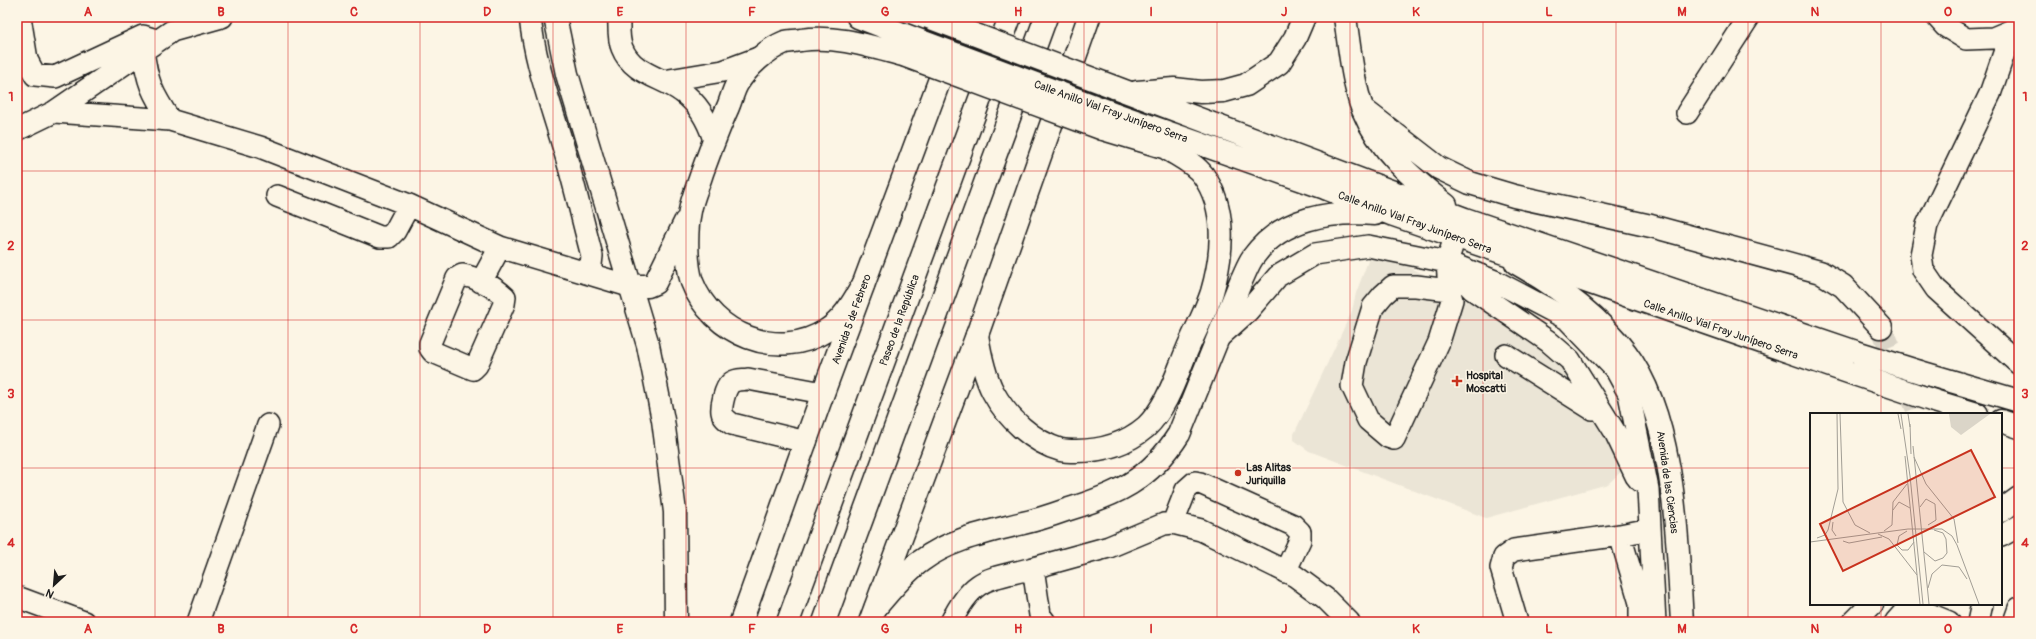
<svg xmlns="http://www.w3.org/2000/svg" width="2036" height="639" font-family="Pangolin,sans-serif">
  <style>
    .built { fill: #ebe5d6 }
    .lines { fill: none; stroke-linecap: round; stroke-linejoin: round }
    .highway-tunnel { stroke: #dad4c7; stroke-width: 22; stroke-dasharray: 22 11; stroke-linecap: butt }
    .minor-casing { stroke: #1c1c1c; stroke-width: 24 }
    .major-casing { stroke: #1c1c1c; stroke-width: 25 }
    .highway-casing { stroke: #1c1c1c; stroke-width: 25 }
    .minor { stroke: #fcf5e5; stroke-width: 21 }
    .major { stroke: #fcf5e5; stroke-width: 22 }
    .highway { stroke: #fcf5e5; stroke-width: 22 }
    .highway-bridge-casing { stroke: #1c1c1c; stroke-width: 25; stroke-linecap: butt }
    .highway-bridge { stroke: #fcf5e5; stroke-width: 22 }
    .grid { fill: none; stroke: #d62828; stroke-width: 1; stroke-opacity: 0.55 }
    .poi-dot { fill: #c8321e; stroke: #fcf5e5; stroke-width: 1.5 }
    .labels { text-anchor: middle; stroke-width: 3; stroke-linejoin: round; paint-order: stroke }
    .street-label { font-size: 11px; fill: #1c1c1c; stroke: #fcf5e5 }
    .poi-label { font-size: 11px; font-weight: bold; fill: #1c1c1c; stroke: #fcf5e5; text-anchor: start }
    .inset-road { fill: none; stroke: #a29e95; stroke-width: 1 }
    .view { fill: #c8321e; fill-opacity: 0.15; stroke: #c8321e; stroke-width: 2 }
    .inset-edge { fill: none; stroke: #1c1c1c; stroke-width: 2 }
    .neatline { fill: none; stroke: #d62828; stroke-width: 1.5 }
    .grid-label { font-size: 13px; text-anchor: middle; font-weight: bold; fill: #d62828 }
  </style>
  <rect width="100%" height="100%" fill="#fcf5e5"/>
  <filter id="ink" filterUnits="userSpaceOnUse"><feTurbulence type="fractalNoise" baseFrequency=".025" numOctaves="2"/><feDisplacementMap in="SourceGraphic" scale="8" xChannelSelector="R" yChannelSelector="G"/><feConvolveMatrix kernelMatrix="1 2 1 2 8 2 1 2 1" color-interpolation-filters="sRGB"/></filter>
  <g filter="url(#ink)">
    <!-- built -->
    <path class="built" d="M 1371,253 L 1387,256 L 1449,287 L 1500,317 L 1548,331 L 1574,349 L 1617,414 L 1630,463 L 1608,484 L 1486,518 L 1309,451 L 1294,440 L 1294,434 L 1352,311 L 1356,293 Z"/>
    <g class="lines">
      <!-- highway-tunnel -->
      <path class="highway-tunnel" d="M 1881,327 L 1919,414"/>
      <!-- minor casing -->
      <g class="minor-casing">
        <path id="minor" d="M 20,17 L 27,60 L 35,75 L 55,77 L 143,36 L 153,39
          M 530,17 C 535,65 552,107 565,153 C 575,187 583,222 592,256 L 590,273
          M 619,17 C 619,26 618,39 622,48 C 632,74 662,77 682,92 C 699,104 708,121 714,140
          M 1937,17 L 1945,26 L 1966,39 L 1993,38 L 2012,30 L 2017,23
          M 2012,30 L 1990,94 L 1927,225 L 1921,255 L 1923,270 L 1936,289 L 2019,364
          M 143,50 C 147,82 152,93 170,120
          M 663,81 L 723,71 L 758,58
          M 54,112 L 170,120 L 260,147 L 409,205 L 500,247 L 629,286
          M 1687,113 L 1749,17
          M 17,130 L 54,112 L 172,31 L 222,17
          M 277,196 L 380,237 L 389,237 L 395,231 L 409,205
          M 1450,266 L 1472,289 L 1548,341 L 1570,360 L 1615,432 L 1636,476 L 1640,481
          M 462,275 C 476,277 495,287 505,297 L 504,304 L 477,365 L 473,369 L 433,352 L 430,348 L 430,343 L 457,278 Z
          M 481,282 L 500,247
          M 1449,290 L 1416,286 L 1393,286 L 1383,295 L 1373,307 L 1356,362 L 1352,386 L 1368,420 L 1388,437 L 1394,439 L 1439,342 L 1452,300 L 1449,290 L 1447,262 L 1455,237
          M 1218,338 L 1248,311 L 1278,276 L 1315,254 L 1368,246 L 1447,262 L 1497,282 L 1567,319 L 1616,370 L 1629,394 L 1648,489 L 1655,622
          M 1506,355 L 1592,409 L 1600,408
          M 806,442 L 732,424 C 728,421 723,418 722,412 C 721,406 725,388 730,384 C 734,379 742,380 748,379 L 823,393
          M 1173,523 L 1186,490 L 1195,482 L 1200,483 L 1293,525 L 1300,532 L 1300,540 L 1285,572
          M 1620,535 L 1640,603 L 1640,622
          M 2001,536 L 2019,526
          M 1033,568 L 1109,547 L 1164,524 L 1173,523 L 1201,530 L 1295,576 L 1325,598 L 1349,622
          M 17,597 L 84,622
          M 1910,606 L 1949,622
          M 198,622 L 268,425
          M 951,622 C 974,576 987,580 1033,568 L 1040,615 L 1045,622
          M 1517,622 L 1501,568 L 1504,557 L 1514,550 L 1620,535 L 1650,529
          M 1978,622 L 1982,604
          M 2014,622 L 2019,608"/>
      </g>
      <!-- major casing -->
      <g class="major-casing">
        <path id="major" d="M 1516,263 C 1557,286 1597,314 1626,353 C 1676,419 1677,541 1682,622
          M 741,622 L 823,393 L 963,17
          M 870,622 L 977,335 L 1089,17"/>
      </g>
      <!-- highway casing -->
      <g class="highway-casing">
        <path id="highway" d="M 555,17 L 567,74 L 648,345 L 663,420 L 675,512 L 676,622
          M 858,17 L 913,38
          M 1345,17 C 1349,44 1353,85 1363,110 C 1379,150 1413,179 1446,205
          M 1114,87 L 1465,219 L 1856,352
          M 1137,92 L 1174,89 L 1201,92 L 1224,91 L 1246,85 L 1279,63 L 1295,38 L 1304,17
          M 1363,109 L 1439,168 L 1470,183 L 1514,196 L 1651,226 L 1820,272 L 1843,286 L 1881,327
          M 1113,113 L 1325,188 L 1391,214 L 1854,374
          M 1103,129 L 1180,152
          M 863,285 C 853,302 844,319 827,330 C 778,362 712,334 692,282 C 686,264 686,230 690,211 C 692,199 698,186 702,173 C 710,151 718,129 728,107 C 731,100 733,91 737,84 C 748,66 766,50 785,42 C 790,41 796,41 801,40 C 836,35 869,46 903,55
          M 629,286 L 648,286 L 655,283 L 685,222
          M 977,335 C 980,354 984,375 993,392 C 1007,418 1033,442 1061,450 C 1065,451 1071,451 1076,451 C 1101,451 1126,444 1146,427 C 1167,407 1176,376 1187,350 C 1195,331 1206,311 1212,292 C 1223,254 1227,208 1203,175 C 1194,163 1178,156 1166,148
          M 1920,372 L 2019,401
          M 1934,401 L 1977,414
          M 2001,421 L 2019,427
          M 2001,511 L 2019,498
          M 876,607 C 890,591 904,573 921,561 C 950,539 988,532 1023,523 C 1037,520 1052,515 1066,510 C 1116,495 1150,480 1179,434 L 1241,281 C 1245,273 1248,264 1253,257 C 1282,217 1330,211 1375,214
          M 788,622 L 1010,17
          M 824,622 L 1046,17
          M 1854,622 L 1872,604
          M 1896,622 L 1912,604"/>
      </g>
      <!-- minor -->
      <use href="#minor" class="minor"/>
      <!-- major -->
      <use href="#major" class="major"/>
      <!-- highway -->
      <use href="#highway" class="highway"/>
      <!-- highway-bridge casing -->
      <g class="highway-bridge-casing">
        <path id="highway-bridge" d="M 928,17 L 1114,87
          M 913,38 L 1113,113
          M 903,55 L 1103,129
          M 1856,352 L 1920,372
          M 1854,374 L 1934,401"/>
      </g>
      <!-- highway-bridge -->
      <use href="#highway-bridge" class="highway-bridge"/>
    </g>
  </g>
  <!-- grid -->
  <path class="grid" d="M 155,17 L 155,622M 288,17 L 288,622M 420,17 L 420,622M 553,17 L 553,622M 686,17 L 686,622M 819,17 L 819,622M 952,17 L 952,622M 1084,17 L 1084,622M 1217,17 L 1217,622M 1350,17 L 1350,622M 1483,17 L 1483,622M 1616,17 L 1616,622M 1748,17 L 1748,622M 1881,17 L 1881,414M 17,171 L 2019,171M 17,320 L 2019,320M 17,468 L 1811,468M 2001,468 L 2019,468M 1881,604 L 1881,622"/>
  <!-- markers -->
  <g class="poi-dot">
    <path d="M1455 375h4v4h4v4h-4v4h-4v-4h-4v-4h4z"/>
    <circle cx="1238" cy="473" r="4"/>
  </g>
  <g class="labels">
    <!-- street labels -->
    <g class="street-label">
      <text transform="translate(1111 111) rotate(20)" y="4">Calle Anillo Vial Fray Junípero Serra</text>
      <text transform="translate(1415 222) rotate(20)" y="4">Calle Anillo Vial Fray Junípero Serra</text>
      <text transform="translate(851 319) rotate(-70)" y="4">Avenida 5 de Febrero</text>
      <text transform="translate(899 320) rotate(-70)" y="4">Paseo de la República</text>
      <text transform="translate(1721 329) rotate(19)" y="4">Calle Anillo Vial Fray Junípero Serra</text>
      <text transform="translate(1668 482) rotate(82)" y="4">Avenida de las Ciencias</text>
    </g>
    <!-- poi labels -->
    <g class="poi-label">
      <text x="1466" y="379">Hospital<tspan x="1466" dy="13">Moscatti</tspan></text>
      <text x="1246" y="471">Las Alitas<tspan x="1246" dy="13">Juriquilla</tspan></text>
    </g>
  </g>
  <!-- overview -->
  <g transform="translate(1810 413)">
    <rect width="192" height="192" fill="#fcf5e5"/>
    <path d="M 139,1 L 180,1 L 151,22 L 141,14 Z" fill="#dbd5c8"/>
    <path class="inset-road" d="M 27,1 L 28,76M 30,1 L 33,89 L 45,112 L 60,120M 88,1 L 91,16M 91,1 L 100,63 L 113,191M 98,1 L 100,14M 100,11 L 101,41M 103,33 L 119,191M 95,43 L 110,191M 104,44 L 116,71 L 144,106 L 148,130M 110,94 L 116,86 L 125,91 L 126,107 L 118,112M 83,97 L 89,89 L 100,95M 23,109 L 22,117 L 26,123M 74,118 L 82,112 L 83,89 L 97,71M 97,118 L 89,123 L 87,132 L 92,137 L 98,137 L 104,129M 68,121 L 79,126 L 107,162M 7,125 L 15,122 L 18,117 L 28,76M 33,128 L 39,130 L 72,124M 0,129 L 98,116 L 132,116 L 142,123 L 147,132 L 169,191M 114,139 L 125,148 L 133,145 L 137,140 L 136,126 L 133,120 L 124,117M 118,175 L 122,161 L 132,152 L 149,154 L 157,166"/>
    <path class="view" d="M 161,37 L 185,84 L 33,158 L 10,111 Z"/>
    <rect width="192" height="192" class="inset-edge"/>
  </g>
  <!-- margin -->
  <rect width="2036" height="639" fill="none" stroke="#fcf5e5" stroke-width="44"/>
  <!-- north arrow -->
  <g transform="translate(54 585) rotate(206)" stroke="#fcf5e5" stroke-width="3" paint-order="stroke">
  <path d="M0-3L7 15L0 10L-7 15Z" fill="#1c1c1c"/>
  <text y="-6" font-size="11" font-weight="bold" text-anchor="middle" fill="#1c1c1c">N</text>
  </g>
  <rect x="22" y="22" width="1992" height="595" class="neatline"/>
  <g class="grid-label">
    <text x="88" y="16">A</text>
    <text x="221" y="16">B</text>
    <text x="354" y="16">C</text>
    <text x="487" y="16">D</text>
    <text x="620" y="16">E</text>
    <text x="752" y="16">F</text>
    <text x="885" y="16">G</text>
    <text x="1018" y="16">H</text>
    <text x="1151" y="16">I</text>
    <text x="1284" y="16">J</text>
    <text x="1416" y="16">K</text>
    <text x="1549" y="16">L</text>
    <text x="1682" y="16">M</text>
    <text x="1815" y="16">N</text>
    <text x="1948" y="16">O</text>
    <text x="11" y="101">1</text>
    <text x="2025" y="101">1</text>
    <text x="11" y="250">2</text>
    <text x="2025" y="250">2</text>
    <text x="11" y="398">3</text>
    <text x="2025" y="398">3</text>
    <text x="11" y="547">4</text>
    <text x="2025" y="547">4</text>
    <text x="88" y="633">A</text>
    <text x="221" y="633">B</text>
    <text x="354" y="633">C</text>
    <text x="487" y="633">D</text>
    <text x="620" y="633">E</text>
    <text x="752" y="633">F</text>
    <text x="885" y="633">G</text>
    <text x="1018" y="633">H</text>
    <text x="1151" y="633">I</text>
    <text x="1284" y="633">J</text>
    <text x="1416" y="633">K</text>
    <text x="1549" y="633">L</text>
    <text x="1682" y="633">M</text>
    <text x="1815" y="633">N</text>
    <text x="1948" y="633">O</text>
  </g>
</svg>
